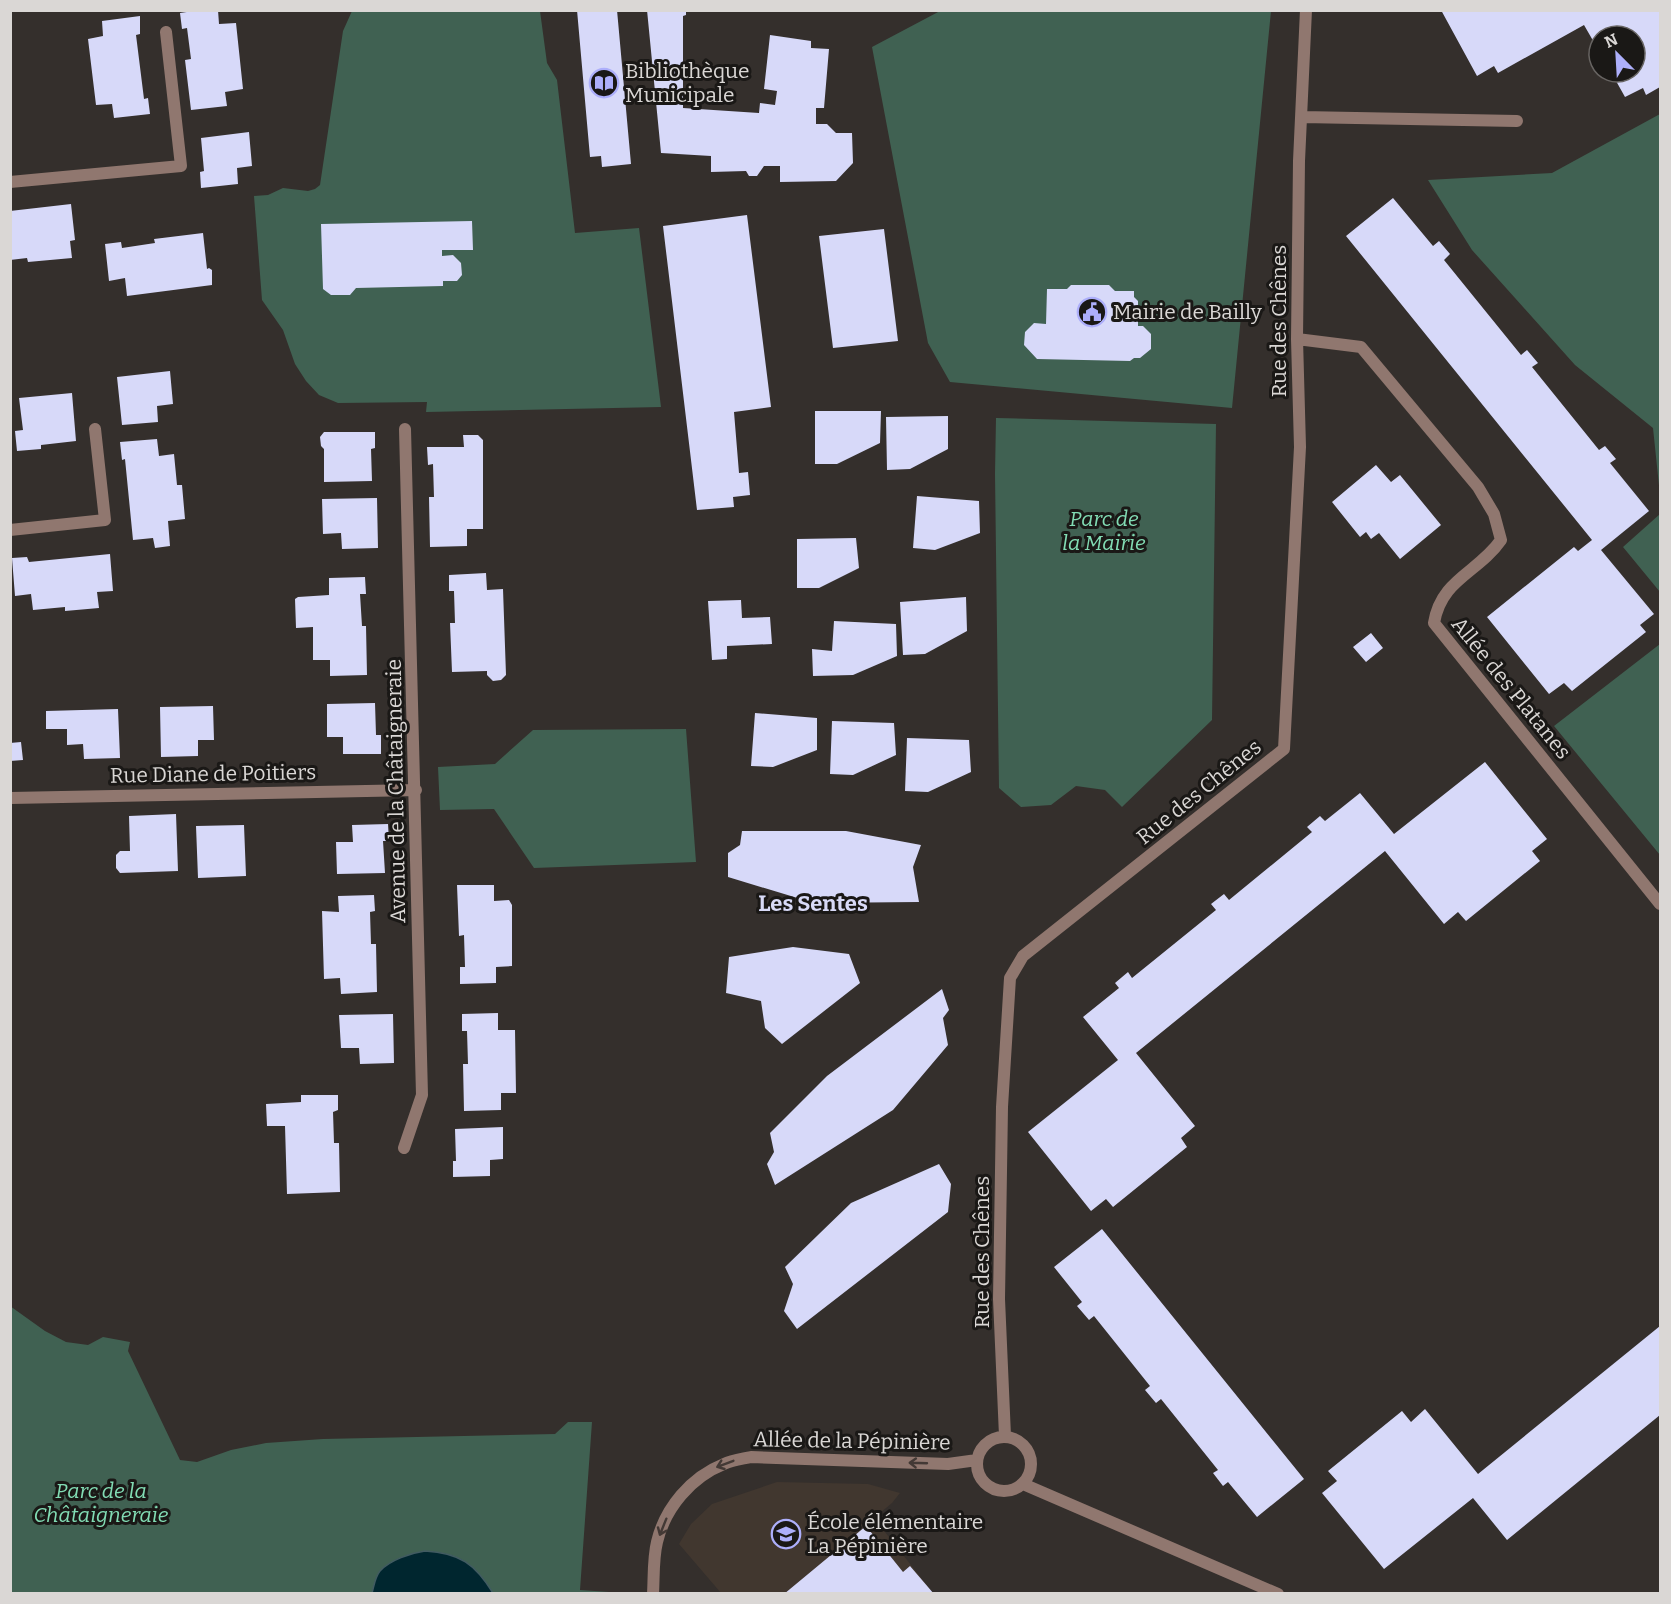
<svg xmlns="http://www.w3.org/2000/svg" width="1671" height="1604" font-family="Bitter,serif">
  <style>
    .built { fill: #41372f }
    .green { fill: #406152 }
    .water { fill: #00262f; stroke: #415b61; stroke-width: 1.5 }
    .building { fill: #d7d9f9 }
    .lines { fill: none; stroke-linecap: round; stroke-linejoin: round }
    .minor { stroke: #90776f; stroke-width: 12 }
    .oneway { stroke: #433935 }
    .labels { text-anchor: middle; stroke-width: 6; stroke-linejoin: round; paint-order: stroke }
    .poi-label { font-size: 21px; fill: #dad7d5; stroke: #1a1816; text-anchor: start }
    .street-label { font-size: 21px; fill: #dad7d5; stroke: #1a1816 }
    .park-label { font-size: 21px; font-style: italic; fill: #82dcb4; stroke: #1a1816 }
    .neighbourhood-label { font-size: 22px; font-weight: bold; fill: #d8daf7; stroke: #1a1816 }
  </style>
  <rect width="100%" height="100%" fill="#342f2c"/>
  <!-- built -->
  <path class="built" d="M 777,1482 L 868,1484 L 900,1493 L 892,1503 L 874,1518 L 933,1593 L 721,1593 L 679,1544 L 691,1524 L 712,1504 Z"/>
  <!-- green -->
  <path class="green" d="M 352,11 L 540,11 L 547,63 L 557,80 L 575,233 L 639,228 L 661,407 L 426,412 L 427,402 L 338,403 L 319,395 L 306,381 L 295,364 L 283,330 L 262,300 L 254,196 L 268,195 L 283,188 L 308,191 L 315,189 L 320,185 L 343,31 Z
    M 940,11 L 1271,11 L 1232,408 L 950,382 L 928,343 L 872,47 Z
    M 1660,114 L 1660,495 L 1653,428 L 1575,365 L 1472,250 L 1428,180 L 1552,173 Z
    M 996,418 L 1216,424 L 1212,720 L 1122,807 L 1105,790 L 1076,786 L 1051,805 L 1021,807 L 999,788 L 995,474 Z
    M 1660,514 L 1660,592 L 1623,547 Z
    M 1660,644 L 1660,855 L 1554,726 Z
    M 686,729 L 696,862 L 534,868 L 494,809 L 440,810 L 438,767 L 495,764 L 533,730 Z
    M 10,1306 L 45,1331 L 66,1342 L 88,1345 L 103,1337 L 130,1342 L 128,1351 L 180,1460 L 197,1462 L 231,1450 L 266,1443 L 323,1439 L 555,1434 L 568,1422 L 592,1422 L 580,1590 L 624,1593 L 11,1593 Z"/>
  <!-- water -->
  <path class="water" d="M 425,1551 C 460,1553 475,1564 493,1593 L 372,1593 C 374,1586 375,1577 380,1571 C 390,1560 411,1553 425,1551 Z"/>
  <!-- building -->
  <path class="building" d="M 200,10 L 218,10 L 219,24 L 236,23 L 243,89 L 225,92 L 227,106 L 191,110 L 185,60 L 191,59 L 187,28 L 182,29 L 180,13 Z
    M 577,10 L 617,10 L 631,164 L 602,167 L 601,156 L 590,157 Z
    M 647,10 L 686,10 L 686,15 L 683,16 L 683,108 L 759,113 L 760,103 L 775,105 L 777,91 L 764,89 L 770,35 L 811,41 L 811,48 L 829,49 L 824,108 L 816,108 L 816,124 L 827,124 L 836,133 L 852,133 L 853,163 L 836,181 L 780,182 L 780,166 L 764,166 L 757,176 L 749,176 L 746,171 L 711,172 L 711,156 L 661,153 Z
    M 1441,10 L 1660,10 L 1660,87 L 1646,95 L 1643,88 L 1625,97 L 1611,72 L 1635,72 L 1635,36 L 1599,36 L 1599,51 L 1584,25 L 1498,73 L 1494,66 L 1477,76 Z
    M 140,16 L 140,34 L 136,35 L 144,99 L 148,98 L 150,114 L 114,118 L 112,104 L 96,105 L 88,39 L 103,36 L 102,21 Z
    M 249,132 L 252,166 L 237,168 L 238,184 L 201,188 L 200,172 L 204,171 L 201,138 Z
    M 1393,198 L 1433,246 L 1439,241 L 1450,254 L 1444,260 L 1521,355 L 1527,350 L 1538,363 L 1532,367 L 1599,450 L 1605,446 L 1616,459 L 1610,463 L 1649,511 L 1601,550 L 1654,614 L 1640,625 L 1646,632 L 1572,691 L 1564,683 L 1549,694 L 1487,617 L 1574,547 L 1578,551 L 1592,540 L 1346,236 Z
    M 71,204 L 75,240 L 70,241 L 72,258 L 28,262 L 27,258 L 10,260 L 10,211 Z
    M 747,215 L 771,407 L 734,412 L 739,473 L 748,472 L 750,495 L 733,497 L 734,507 L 697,510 L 663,226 Z
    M 472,221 L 473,250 L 442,250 L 442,256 L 453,255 L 461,263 L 462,275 L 457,281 L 443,281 L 443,286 L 356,288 L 350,295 L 331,295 L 323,289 L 321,224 Z
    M 884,229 L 898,341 L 833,348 L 819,236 Z
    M 203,233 L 207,269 L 209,268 L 212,270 L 212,285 L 127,296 L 125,278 L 109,281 L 105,244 L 121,242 L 122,248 L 155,243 L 154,239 Z
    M 1071,285 L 1109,285 L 1115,291 L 1134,291 L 1134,297 L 1138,301 L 1138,326 L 1143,326 L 1151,334 L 1151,349 L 1140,358 L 1134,358 L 1130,361 L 1037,359 L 1024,345 L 1025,332 L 1034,323 L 1046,324 L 1047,289 L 1067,289 Z
    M 170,371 L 173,404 L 157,406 L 158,422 L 122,425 L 117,377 Z
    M 72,393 L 76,441 L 41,445 L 41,449 L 17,451 L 15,431 L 23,430 L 19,398 Z
    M 815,411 L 881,411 L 880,443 L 837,464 L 815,464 Z
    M 948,416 L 948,449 L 910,469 L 887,470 L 886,417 Z
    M 324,432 L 375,432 L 375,448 L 371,449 L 372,481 L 324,482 L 324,449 L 321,446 L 320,437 Z
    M 463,435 L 478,435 L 483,440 L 483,529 L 467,529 L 467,546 L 430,547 L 429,497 L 434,497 L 433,464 L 428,465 L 427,447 L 464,447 Z
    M 157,439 L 159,456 L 174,454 L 177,485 L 182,485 L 185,519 L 168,521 L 170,546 L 155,548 L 153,538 L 133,540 L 125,459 L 122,460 L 120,442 Z
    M 1376,465 L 1391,482 L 1400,475 L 1441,525 L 1400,559 L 1379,533 L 1371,539 L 1366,532 L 1360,537 L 1332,502 Z
    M 917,496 L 979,501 L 980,533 L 935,550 L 913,548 Z
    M 377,498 L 378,548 L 342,549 L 341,533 L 323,534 L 322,499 Z
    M 856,538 L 859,568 L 819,588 L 797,588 L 797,539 Z
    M 110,554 L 113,591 L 97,592 L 99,608 L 65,611 L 65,607 L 33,610 L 31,594 L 15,596 L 12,558 L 27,557 L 29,562 Z
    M 486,573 L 487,590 L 503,589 L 506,675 L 501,680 L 493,681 L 487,675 L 487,671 L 452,672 L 450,623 L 455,623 L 454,591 L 449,591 L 449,575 Z
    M 365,577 L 366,594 L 360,594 L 362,626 L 366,626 L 367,675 L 330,676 L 330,660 L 313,660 L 313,627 L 296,628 L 295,599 L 298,597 L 329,595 L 329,578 Z
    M 966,597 L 967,631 L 925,654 L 903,655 L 900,602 Z
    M 741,600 L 742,618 L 770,617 L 772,644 L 727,646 L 727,659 L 712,660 L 708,601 Z
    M 834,621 L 896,624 L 897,656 L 853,675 L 813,676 L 812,649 L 832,651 Z
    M 1371,633 L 1383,648 L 1366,662 L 1353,647 Z
    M 375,703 L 376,735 L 381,735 L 381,754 L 343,754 L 343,737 L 327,737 L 327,704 Z
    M 213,706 L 214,740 L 198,740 L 198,756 L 161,757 L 160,707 Z
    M 118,709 L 120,758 L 84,759 L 83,744 L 67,745 L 67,729 L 46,729 L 46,711 Z
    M 755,713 L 817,718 L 817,750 L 773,767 L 751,766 Z
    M 832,721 L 894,723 L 896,755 L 853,775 L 830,774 Z
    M 907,738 L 969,740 L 971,772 L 928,792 L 905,791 Z
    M 21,742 L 23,760 L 10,761 L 10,743 Z
    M 1485,762 L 1547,839 L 1532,851 L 1540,861 L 1466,921 L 1458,912 L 1444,924 L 1385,851 L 1136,1053 L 1195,1126 L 1181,1138 L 1187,1147 L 1113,1207 L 1106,1199 L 1091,1211 L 1028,1132 L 1118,1060 L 1083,1017 L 1119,988 L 1115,983 L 1128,972 L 1132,978 L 1216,910 L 1211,904 L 1224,894 L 1229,900 L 1312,832 L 1307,827 L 1320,816 L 1325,821 L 1360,793 L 1394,834 Z
    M 176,814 L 178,871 L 120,873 L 116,868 L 116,855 L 120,851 L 130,851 L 129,816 Z
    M 388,824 L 389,841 L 383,841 L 385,873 L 337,874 L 336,842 L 353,842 L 352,825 Z
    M 244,825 L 246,876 L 198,878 L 196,826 Z
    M 742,831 L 846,831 L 921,845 L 913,867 L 919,902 L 814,903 L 728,877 L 728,853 L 740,845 Z
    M 457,885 L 494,885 L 494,901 L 509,900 L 512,905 L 512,966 L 496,967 L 496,983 L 460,984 L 460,967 L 465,967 L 464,935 L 459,936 Z
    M 374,895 L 375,911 L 370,912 L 371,944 L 376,944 L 377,992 L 341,994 L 340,978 L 324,979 L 322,911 L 339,912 L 338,896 Z
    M 793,947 L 849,954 L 860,983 L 782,1044 L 765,1028 L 761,1001 L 726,993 L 729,957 Z
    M 942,989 L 949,1010 L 943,1018 L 948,1045 L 893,1110 L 775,1185 L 767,1164 L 774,1152 L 770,1133 L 827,1076 Z
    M 498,1013 L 498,1030 L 515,1030 L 516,1093 L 501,1093 L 501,1110 L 464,1111 L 463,1064 L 468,1064 L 467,1031 L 462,1031 L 462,1014 Z
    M 393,1014 L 394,1063 L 360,1064 L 359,1048 L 341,1048 L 339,1015 Z
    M 301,1095 L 338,1095 L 338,1110 L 333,1112 L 334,1143 L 339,1143 L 340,1192 L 287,1194 L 285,1126 L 267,1126 L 266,1104 L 301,1102 Z
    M 503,1127 L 503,1159 L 490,1160 L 490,1176 L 453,1177 L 453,1161 L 456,1161 L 455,1129 Z
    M 939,1164 L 951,1184 L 948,1212 L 797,1329 L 784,1311 L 793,1284 L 785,1267 L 851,1203 Z
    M 1102,1229 L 1304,1479 L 1257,1517 L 1228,1482 L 1223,1486 L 1213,1473 L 1218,1470 L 1161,1399 L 1156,1403 L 1145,1390 L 1150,1386 L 1094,1316 L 1089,1320 L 1077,1306 L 1082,1302 L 1054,1267 Z
    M 1660,1326 L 1660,1415 L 1507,1540 L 1473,1498 L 1384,1569 L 1322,1493 L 1337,1481 L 1328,1471 L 1402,1411 L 1411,1422 L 1425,1409 L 1478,1474 Z
    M 866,1526 L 903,1572 L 910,1566 L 934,1594 L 784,1594 Z"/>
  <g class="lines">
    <!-- minor -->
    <path class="minor" d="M 1302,117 L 1517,121
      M 10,182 L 181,166 L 166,32
      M 1297,339 L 1361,347 L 1478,487 L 1494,514 L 1501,540 C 1478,573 1441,579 1434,623 L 1660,904
      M 10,530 L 105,520 L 95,429
      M 10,798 L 416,790
      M 404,1148 L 422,1095 L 405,429
      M 1005,1436 L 999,1299 L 1002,1107 L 1010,978 L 1023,956 L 1284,749 L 1300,447 L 1297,339 L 1299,161 L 1306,10
      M977 1464a27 27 0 1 1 54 0a27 27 0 1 1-54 0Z
      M 1023,1484 L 1278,1594
      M 653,1594 C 654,1577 653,1558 657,1542 C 665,1508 691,1477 724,1464 C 732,1460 742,1459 751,1457 L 948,1464 L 977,1460"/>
  </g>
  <!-- one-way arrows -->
  <defs><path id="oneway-shaft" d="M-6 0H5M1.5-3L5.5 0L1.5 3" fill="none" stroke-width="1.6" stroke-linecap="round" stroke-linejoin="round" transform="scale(1.5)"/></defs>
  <g class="oneway">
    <use href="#oneway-shaft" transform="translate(918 1463) rotate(-178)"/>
    <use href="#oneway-shaft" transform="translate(725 1464) rotate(159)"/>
    <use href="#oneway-shaft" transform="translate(663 1527) rotate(112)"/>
  </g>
  <!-- icons -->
  <defs>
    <g id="library-ring" transform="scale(1.5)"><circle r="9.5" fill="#1a1816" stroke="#adaffb" stroke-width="1.5"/><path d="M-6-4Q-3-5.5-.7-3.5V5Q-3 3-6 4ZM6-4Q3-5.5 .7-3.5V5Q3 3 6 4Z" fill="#adaffb"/></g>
    <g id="civic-ring" transform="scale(1.5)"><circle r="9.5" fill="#1a1816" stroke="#adaffb" stroke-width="1.5"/><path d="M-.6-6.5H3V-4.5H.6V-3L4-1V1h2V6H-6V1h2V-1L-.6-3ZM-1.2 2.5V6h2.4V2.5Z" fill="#adaffb"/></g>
    <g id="school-ring" transform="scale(1.5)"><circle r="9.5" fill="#1a1816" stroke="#adaffb" stroke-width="1.5"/><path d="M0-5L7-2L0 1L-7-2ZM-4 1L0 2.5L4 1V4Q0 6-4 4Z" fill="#adaffb"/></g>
  </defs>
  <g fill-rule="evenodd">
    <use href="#library-ring" x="604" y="83"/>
    <use href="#civic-ring" x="1092" y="312"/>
    <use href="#school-ring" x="786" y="1534"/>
  </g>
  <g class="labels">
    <!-- poi labels -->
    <g class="poi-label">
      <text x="625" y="78">Bibliothèque<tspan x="625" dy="24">Municipale</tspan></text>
      <text x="1113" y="319">Mairie de Bailly</text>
      <text x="807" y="1529">École élémentaire<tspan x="807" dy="24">La Pépinière</tspan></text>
    </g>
    <!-- street labels -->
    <g class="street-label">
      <text transform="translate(1279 321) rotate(-90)" y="7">Rue des Chênes</text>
      <text transform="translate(1511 688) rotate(51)" y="7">Allée des Platanes</text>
      <text transform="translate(213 774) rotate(-1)" y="7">Rue Diane de Poitiers</text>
      <text transform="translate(396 791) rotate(-91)" y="7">Avenue de la Châtaigneraie</text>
      <text transform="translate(1199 792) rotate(-39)" y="7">Rue des Chênes</text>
      <text transform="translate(982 1252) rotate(-90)" y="7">Rue des Chênes</text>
      <text transform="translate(852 1441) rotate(1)" y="7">Allée de la Pépinière</text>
    </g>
    <!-- park labels -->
    <g class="park-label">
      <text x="1104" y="526">Parc de<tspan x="1104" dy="24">la Mairie</tspan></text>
      <text x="101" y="1498">Parc de la<tspan x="101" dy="24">Châtaigneraie</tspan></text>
    </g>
    <!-- neighbourhood labels -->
    <g class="neighbourhood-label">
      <text x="813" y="911">Les Sentes</text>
    </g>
  </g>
  <!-- border -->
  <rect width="1671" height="1604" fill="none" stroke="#dad7d5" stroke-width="24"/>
  <!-- north arrow -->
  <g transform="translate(1617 54) rotate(336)"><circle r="28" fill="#1a1816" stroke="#676462" stroke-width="1.5"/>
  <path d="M0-4.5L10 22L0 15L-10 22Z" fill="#adaffb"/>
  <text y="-9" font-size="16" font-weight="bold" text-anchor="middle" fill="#dad7d5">N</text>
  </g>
</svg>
